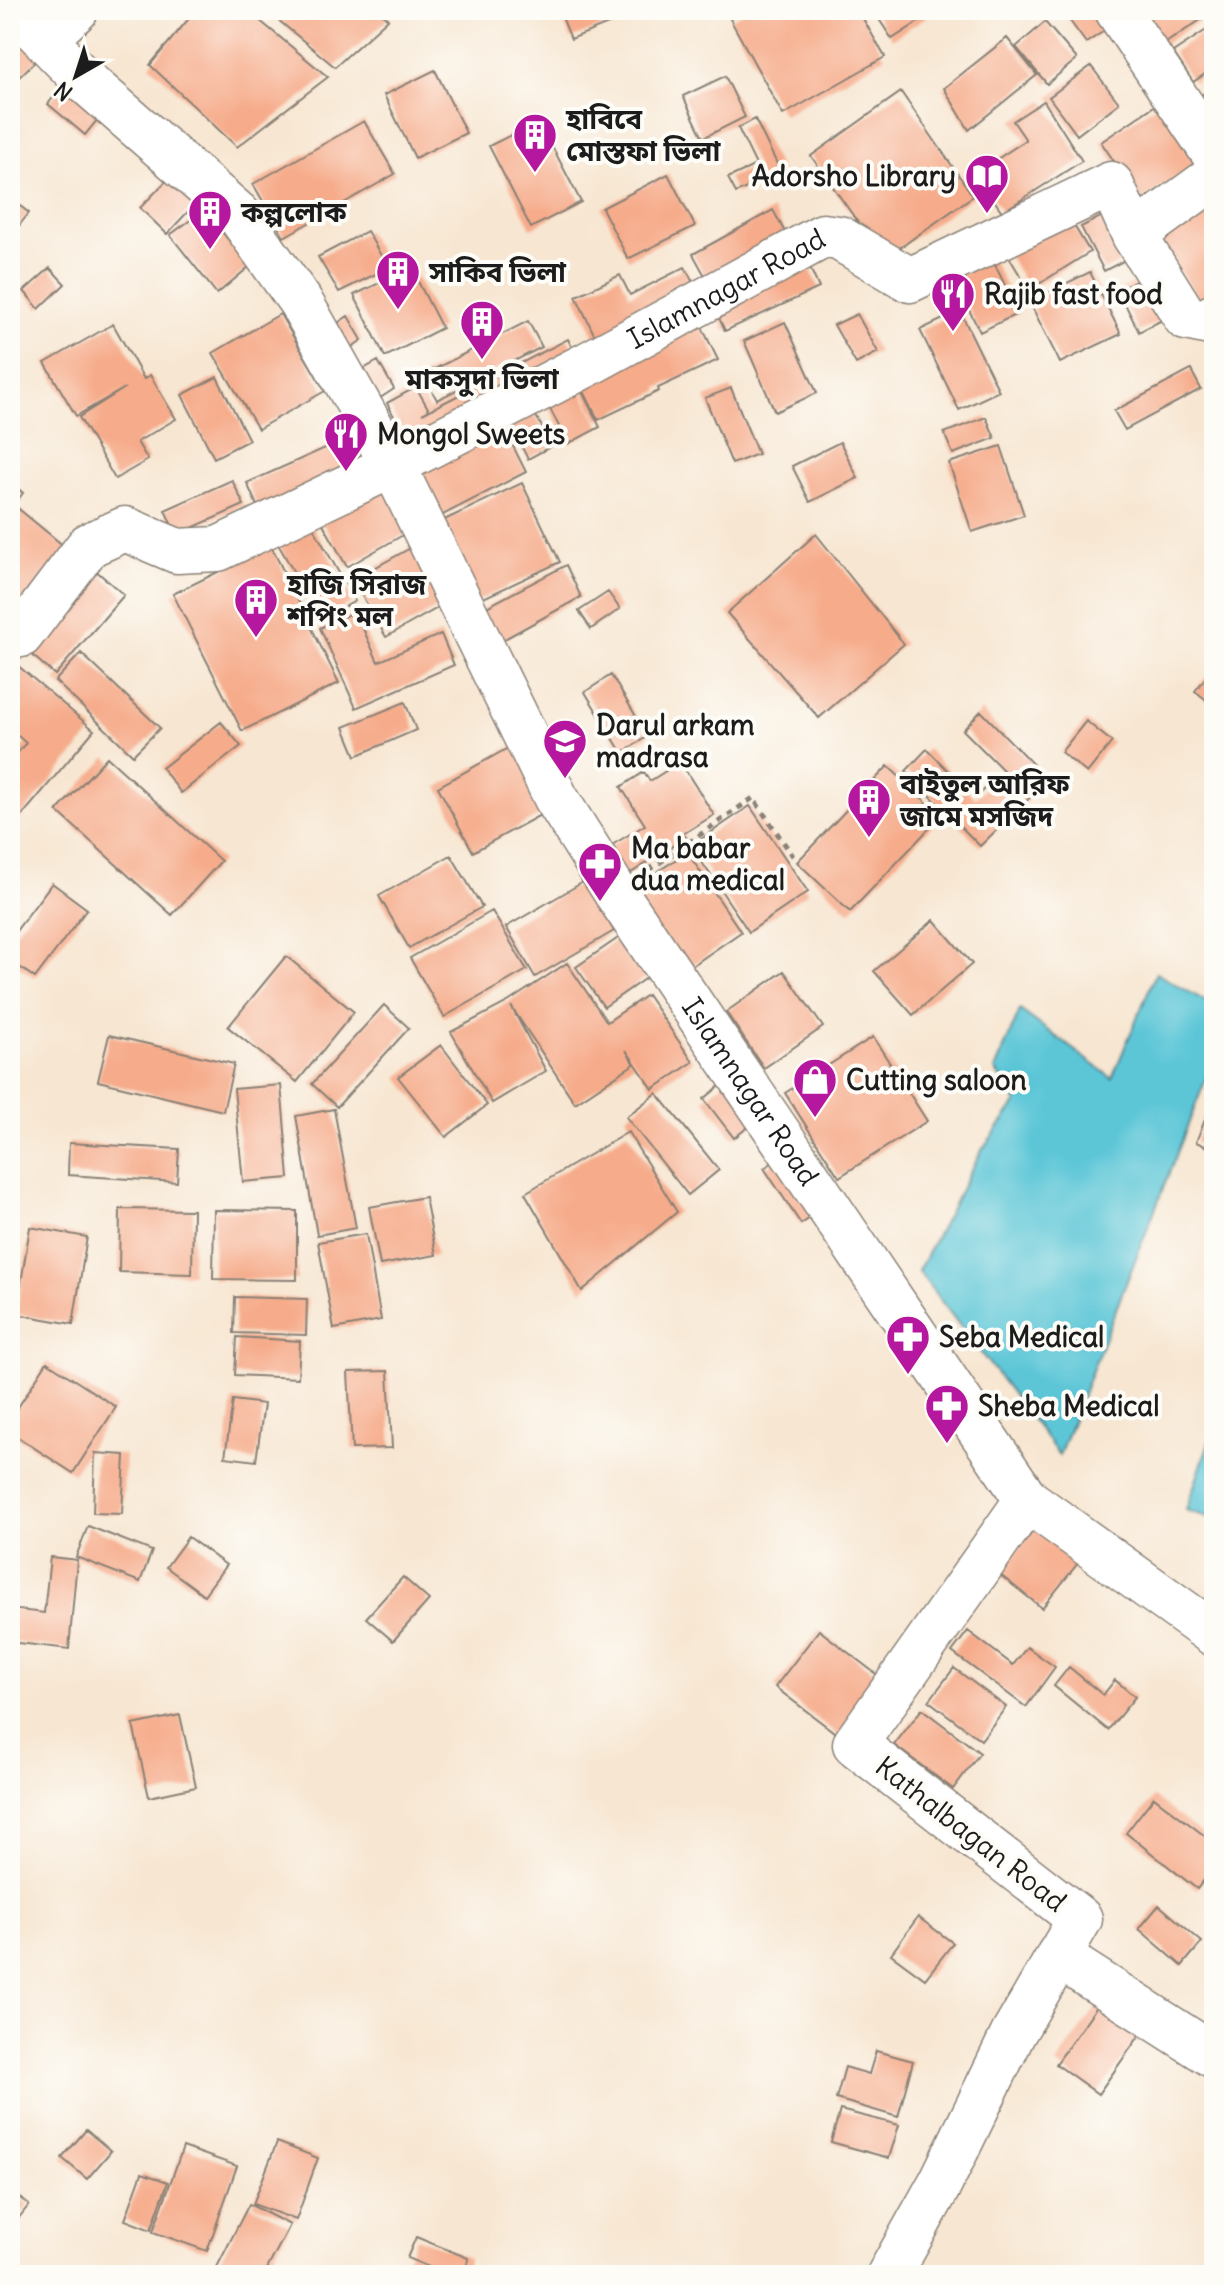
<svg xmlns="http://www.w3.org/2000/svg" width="1224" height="2285" font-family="Delius,'Noto Sans Bengali',sans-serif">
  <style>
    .water { fill: #5cc6d7; stroke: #3c717a; stroke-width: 2 }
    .building { fill: #f6ac8b }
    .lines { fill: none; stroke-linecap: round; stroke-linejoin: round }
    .minor-casing { stroke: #8a8176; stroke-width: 47 }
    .path { stroke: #8a8176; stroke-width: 5; stroke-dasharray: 6 6; stroke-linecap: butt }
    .minor { stroke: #fff; stroke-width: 44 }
    .labels { text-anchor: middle; stroke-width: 8; stroke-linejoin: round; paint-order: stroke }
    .poi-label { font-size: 28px; font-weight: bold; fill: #1c1c1c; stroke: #fdfcf7; text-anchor: start }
    .street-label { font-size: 28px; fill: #1c1c1c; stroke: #fdfcf7 }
  </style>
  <rect width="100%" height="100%" fill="#fdfcf7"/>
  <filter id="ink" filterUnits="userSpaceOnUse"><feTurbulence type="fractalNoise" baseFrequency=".0125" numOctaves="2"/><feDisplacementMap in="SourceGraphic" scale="16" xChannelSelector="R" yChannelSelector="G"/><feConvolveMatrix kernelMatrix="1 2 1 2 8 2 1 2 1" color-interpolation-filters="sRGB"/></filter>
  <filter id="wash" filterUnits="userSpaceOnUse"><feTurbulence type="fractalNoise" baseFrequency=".006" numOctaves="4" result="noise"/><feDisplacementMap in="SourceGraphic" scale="32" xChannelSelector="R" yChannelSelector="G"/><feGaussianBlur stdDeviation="1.8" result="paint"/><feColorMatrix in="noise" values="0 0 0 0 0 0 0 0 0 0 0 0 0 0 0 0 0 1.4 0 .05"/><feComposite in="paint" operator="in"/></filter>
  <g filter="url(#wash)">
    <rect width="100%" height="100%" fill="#f7e6d1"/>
    <!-- water -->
    <path class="water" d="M 1156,973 L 1214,1006 L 1214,1058 L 1059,1455 L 918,1271 L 982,1150 L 1017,1102 L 995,1070 L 1020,1010 L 1112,1078 Z
      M 1214,1428 L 1214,1519 L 1186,1510 Z"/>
    <g id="blocks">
      <!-- building -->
      <path class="building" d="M 196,10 L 247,10 L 328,77 L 237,147 L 150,65 Z
        M 266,10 L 378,10 L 388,19 L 335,67 Z
        M 559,10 L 643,10 L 571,39 Z
        M 746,10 L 858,10 L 885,57 L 783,115 L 730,19 Z
        M 873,10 L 937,10 L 892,39 Z
        M 1062,10 L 1098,10 L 1110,27 L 1086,43 Z
        M 1143,10 L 1208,10 L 1211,13 L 1161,46 Z
        M 10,15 L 45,52 L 17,79 L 10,71 Z
        M 1045,22 L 1077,59 L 1047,84 L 1016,47 Z
        M 1214,25 L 1214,68 L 1193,82 L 1173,52 Z
        M 1007,38 L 1037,75 L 969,130 L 944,88 Z
        M 1091,66 L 1119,103 L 1077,135 L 1049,97 Z
        M 435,70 L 466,133 L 415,158 L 384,95 Z
        M 725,76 L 745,117 L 703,138 L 683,96 Z
        M 68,79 L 106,109 L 85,135 L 48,104 Z
        M 1214,87 L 1214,115 L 1201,95 Z
        M 901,92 L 973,196 L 884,259 L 811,156 Z
        M 1169,96 L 1209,156 L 1141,201 L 1101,142 Z
        M 1044,101 L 1082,161 L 1002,212 L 976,173 L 1026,140 L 1013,121 Z
        M 755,119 L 781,172 L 736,193 L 728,178 L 756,165 L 738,128 Z
        M 364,121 L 395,174 L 284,237 L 253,184 Z
        M 539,121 L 581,202 L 531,228 L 489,146 Z
        M 668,174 L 695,226 L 628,259 L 602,208 Z
        M 171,176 L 198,201 L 167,234 L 140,208 Z
        M 1214,194 L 1214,295 L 1201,303 L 1155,232 Z
        M 10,198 L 29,213 L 10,237 Z
        M 204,210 L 250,266 L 217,294 L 170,235 Z
        M 773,210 L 791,243 L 711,287 L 693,254 Z
        M 1104,215 L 1127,259 L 1104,271 L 1081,227 Z
        M 1070,219 L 1090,252 L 1029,290 L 1009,257 Z
        M 367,231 L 388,268 L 339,292 L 318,257 Z
        M 806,259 L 819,288 L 725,331 L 712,303 Z
        M 992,259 L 1019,313 L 980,332 L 953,278 Z
        M 685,267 L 700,296 L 600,347 L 576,296 L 620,275 L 630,295 Z
        M 50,268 L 65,284 L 39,309 L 24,291 Z
        M 411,268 L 442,328 L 385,357 L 354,295 Z
        M 1090,272 L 1121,334 L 1060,363 L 1029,301 Z
        M 1140,279 L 1162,320 L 1139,332 L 1118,290 Z
        M 960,311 L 999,391 L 959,410 L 920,330 Z
        M 280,314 L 325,391 L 258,429 L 213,353 Z
        M 857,314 L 878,352 L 856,364 L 834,325 Z
        M 348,316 L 362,340 L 346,351 L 332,327 Z
        M 528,321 L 542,347 L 437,400 L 423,375 Z
        M 785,322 L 817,393 L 775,412 L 744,341 Z
        M 700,323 L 718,360 L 658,388 L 659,391 L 598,420 L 579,381 Z
        M 113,324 L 144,379 L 150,375 L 176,419 L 137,442 L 148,460 L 115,479 L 79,417 L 125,388 L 76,416 L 45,363 Z
        M 568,339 L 579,363 L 410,447 L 387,403 L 416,387 L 429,410 L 422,414 Z
        M 378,361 L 394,389 L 377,400 L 360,371 Z
        M 1191,370 L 1201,389 L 1125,430 L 1114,411 Z
        M 217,377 L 249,440 L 214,458 L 182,395 Z
        M 578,384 L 600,427 L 568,444 L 546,401 Z
        M 731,388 L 758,454 L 732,464 L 705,398 Z
        M 535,414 L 552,446 L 528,459 L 511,427 Z
        M 986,417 L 995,438 L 953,454 L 944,433 Z
        M 505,430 L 526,472 L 441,516 L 419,473 Z
        M 343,440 L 359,476 L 261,515 L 247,483 Z
        M 840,442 L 858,478 L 810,502 L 792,466 Z
        M 1001,446 L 1024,515 L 972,532 L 949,463 Z
        M 232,480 L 244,505 L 176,535 L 165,510 Z
        M 10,482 L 23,493 L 14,505 L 71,552 L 10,628 Z
        M 522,483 L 560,562 L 475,602 L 438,523 Z
        M 383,484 L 410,531 L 347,567 L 321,520 Z
        M 304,511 L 355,601 L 321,620 L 270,530 Z
        M 816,534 L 904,644 L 819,718 L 727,613 Z
        M 423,541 L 455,598 L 386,637 L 353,580 Z
        M 271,546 L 339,683 L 242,731 L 173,594 Z
        M 566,565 L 581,597 L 499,642 L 481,610 Z
        M 94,569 L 124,595 L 55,675 L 24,648 Z
        M 608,592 L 620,609 L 591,629 L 579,611 Z
        M 355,611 L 378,662 L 441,634 L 454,665 L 356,708 L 320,628 Z
        M 81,653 L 160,728 L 133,755 L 55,681 Z
        M 10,659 L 94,730 L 10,830 L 10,761 L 26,743 L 10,729 Z
        M 1214,667 L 1214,706 L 1195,691 Z
        M 611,675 L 648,736 L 622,753 L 585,692 Z
        M 405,702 L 416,730 L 356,756 L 344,727 Z
        M 981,711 L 1048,780 L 980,846 L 906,771 L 927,749 L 975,798 L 1003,770 L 963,730 Z
        M 1086,721 L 1112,742 L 1087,773 L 1061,752 Z
        M 221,722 L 241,746 L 181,793 L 162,768 Z
        M 517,743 L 553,808 L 473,852 L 438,787 Z
        M 107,757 L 221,861 L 172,915 L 57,811 Z
        M 680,762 L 714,815 L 683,834 L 686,837 L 625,877 L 607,848 L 645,825 L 621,787 L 644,772 L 650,781 Z
        M 888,766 L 941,816 L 850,912 L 797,862 Z
        M 750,806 L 808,892 L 749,932 L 691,846 Z
        M 687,852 L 741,932 L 683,972 L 629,891 Z
        M 451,855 L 482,907 L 409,948 L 379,896 Z
        M 585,881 L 614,931 L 535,977 L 506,927 Z
        M 52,883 L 87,909 L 35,978 L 10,960 L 10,939 Z
        M 492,911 L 527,970 L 444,1017 L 410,958 Z
        M 934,920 L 972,964 L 913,1015 L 874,971 Z
        M 630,930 L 657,970 L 604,1007 L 576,967 Z
        M 286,956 L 354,1012 L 297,1082 L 228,1027 Z
        M 567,963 L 607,1022 L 647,995 L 693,1062 L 653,1089 L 626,1050 L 634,1064 L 575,1103 L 511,1006 L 546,1071 L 492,1103 L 451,1032 L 508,1002 Z
        M 784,971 L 823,1027 L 764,1068 L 726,1012 Z
        M 384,1005 L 409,1028 L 337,1107 L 312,1084 Z
        M 109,1035 L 234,1064 L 223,1111 L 98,1081 Z
        M 873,1037 L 927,1121 L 839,1177 L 785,1093 Z
        M 441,1045 L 487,1105 L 446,1137 L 398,1077 Z
        M 731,1077 L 762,1116 L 734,1138 L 704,1099 Z
        M 281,1085 L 289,1178 L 243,1182 L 234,1089 Z
        M 657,1093 L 719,1170 L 688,1195 L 626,1117 Z
        M 1214,1097 L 1214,1150 L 1196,1142 Z
        M 334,1109 L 356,1228 L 317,1235 L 296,1116 Z
        M 628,1132 L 677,1212 L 582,1291 L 525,1193 Z
        M 69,1143 L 179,1149 L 177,1182 L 68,1175 Z
        M 789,1152 L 826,1207 L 801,1224 L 764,1168 Z
        M 425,1197 L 436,1255 L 380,1265 L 369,1207 Z
        M 120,1209 L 193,1210 L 192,1274 L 119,1272 Z
        M 214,1210 L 297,1211 L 297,1280 L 213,1279 Z
        M 30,1227 L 87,1237 L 73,1324 L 16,1314 Z
        M 366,1234 L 381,1320 L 334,1329 L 318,1242 Z
        M 235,1297 L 307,1299 L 306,1335 L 234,1333 Z
        M 237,1337 L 300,1341 L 298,1378 L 235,1375 Z
        M 47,1362 L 116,1407 L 73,1473 L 10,1432 L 10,1420 Z
        M 388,1371 L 392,1448 L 352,1449 L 348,1372 Z
        M 233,1400 L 264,1404 L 256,1461 L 225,1457 Z
        M 95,1453 L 125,1455 L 122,1514 L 93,1513 Z
        M 1039,1524 L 1082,1558 L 1042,1608 L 999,1574 Z
        M 88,1526 L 152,1551 L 140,1582 L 76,1557 Z
        M 188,1537 L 226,1565 L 204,1595 L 166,1567 Z
        M 50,1557 L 77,1560 L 69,1649 L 10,1642 L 10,1609 L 44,1613 Z
        M 403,1577 L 429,1600 L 393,1641 L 366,1618 Z
        M 819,1630 L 885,1681 L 842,1738 L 775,1687 Z
        M 968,1631 L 1013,1665 L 1027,1647 L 1055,1667 L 1026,1707 L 952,1652 Z
        M 1069,1667 L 1103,1695 L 1115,1680 L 1135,1697 L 1108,1730 L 1054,1686 Z
        M 954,1668 L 1006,1707 L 981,1740 L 929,1701 Z
        M 922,1709 L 980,1753 L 953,1789 L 894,1745 Z
        M 180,1715 L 196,1787 L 149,1797 L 133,1725 Z
        M 1154,1797 L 1214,1843 L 1214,1867 L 1197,1889 L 1126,1833 Z
        M 1159,1905 L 1202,1942 L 1182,1966 L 1139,1929 Z
        M 918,1917 L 953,1943 L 925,1979 L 891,1954 Z
        M 1112,1985 L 1154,2015 L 1098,2094 L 1056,2064 Z
        M 876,2051 L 913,2061 L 898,2117 L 836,2099 L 845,2067 L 869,2074 Z
        M 840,2110 L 899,2125 L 889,2158 L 831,2142 Z
        M 86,2130 L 111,2151 L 87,2179 L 62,2158 Z
        M 277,2142 L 318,2158 L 296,2220 L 253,2204 Z
        M 183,2147 L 237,2166 L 207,2251 L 153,2232 Z
        M 142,2173 L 168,2182 L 151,2230 L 125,2220 Z
        M 10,2190 L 29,2205 L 10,2229 Z
        M 249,2204 L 290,2225 L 264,2275 L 213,2275 Z
        M 416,2237 L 468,2258 L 466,2275 L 448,2275 L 407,2258 Z"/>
    </g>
  </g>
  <g filter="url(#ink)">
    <use href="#blocks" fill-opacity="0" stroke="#8a8176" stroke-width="2"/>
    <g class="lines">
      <!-- minor casing -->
      <g class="minor-casing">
        <g id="minor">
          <path id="s1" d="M 16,10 L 84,80 L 238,214 L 300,301 L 393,465 L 556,798 L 616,893 L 1027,1500 L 1214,1634"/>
          <path d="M 1117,10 L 1214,154"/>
          <path d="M 44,39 L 76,10"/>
          <path d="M 1134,235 L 1214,177"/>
          <path id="s2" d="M 10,636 L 21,635 L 89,545 L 125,529 L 177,551 L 218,549 L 393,465 L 586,365 L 823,236 L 839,238 L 910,280 L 1111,184 L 1134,235 L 1186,318 L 1205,322 L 1214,316"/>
          <path d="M 1058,1956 L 1214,2056"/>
          <path d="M 889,2275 L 941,2182 L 1013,2034 L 1080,1919 L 855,1744 L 1027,1500"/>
        </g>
      </g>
      <!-- path -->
      <path class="path" d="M 649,870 L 753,798 L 793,856"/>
      <!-- minor -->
      <use href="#minor" class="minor"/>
    </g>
  </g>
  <!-- icons -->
  <defs>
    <g id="building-pin" transform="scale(2.3)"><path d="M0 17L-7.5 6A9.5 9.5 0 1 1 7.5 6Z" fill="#b5179e" stroke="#fdfcf7"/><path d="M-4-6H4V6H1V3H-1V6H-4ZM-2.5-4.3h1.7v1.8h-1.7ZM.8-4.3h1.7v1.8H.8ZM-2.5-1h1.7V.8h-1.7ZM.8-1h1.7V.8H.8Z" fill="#fff"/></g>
    <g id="library-pin" transform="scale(2.3)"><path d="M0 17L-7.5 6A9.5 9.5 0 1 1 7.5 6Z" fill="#b5179e" stroke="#fdfcf7"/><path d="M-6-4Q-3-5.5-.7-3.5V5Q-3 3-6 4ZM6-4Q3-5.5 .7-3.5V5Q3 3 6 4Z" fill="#fff"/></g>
    <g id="restaurant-pin" transform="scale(2.3)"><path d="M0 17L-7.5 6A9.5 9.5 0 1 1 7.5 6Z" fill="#b5179e" stroke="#fdfcf7"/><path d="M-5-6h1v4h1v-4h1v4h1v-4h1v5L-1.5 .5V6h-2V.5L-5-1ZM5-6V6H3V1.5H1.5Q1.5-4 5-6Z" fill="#fff"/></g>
    <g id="school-pin" transform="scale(2.3)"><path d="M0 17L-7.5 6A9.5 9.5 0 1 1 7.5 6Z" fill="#b5179e" stroke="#fdfcf7"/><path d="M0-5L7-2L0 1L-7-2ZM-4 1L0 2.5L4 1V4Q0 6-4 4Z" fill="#fff"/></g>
    <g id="pharmacy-pin" transform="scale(2.3)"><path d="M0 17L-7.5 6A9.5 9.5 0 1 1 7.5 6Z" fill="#b5179e" stroke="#fdfcf7"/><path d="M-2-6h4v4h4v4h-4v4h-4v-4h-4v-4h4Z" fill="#fff"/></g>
    <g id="shop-pin" transform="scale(2.3)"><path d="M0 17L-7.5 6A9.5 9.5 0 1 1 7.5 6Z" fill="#b5179e" stroke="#fdfcf7"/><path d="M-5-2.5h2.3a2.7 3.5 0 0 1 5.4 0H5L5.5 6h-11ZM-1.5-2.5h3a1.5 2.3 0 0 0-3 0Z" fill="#fff"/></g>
  </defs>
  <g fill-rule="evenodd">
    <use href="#building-pin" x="535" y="135"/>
    <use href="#library-pin" x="987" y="176"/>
    <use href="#building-pin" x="210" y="212"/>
    <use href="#building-pin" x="398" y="272"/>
    <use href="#restaurant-pin" x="953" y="294"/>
    <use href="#building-pin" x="482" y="322"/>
    <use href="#restaurant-pin" x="346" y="434"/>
    <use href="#building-pin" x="256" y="600"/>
    <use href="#school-pin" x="565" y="741"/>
    <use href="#building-pin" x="869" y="800"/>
    <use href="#pharmacy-pin" x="600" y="864"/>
    <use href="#shop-pin" x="815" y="1080"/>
    <use href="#pharmacy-pin" x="908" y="1337"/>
    <use href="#pharmacy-pin" x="947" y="1406"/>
  </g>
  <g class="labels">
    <!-- poi labels -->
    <g class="poi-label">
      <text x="566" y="129">হাবিবে<tspan x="566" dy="32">মোস্তফা ভিলা</tspan></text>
      <text x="956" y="186" text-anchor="end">Adorsho Library</text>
      <text x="241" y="222">কল্পলোক</text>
      <text x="429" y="282">সাকিব ভিলা</text>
      <text x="984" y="304">Rajib fast food</text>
      <text x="482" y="389" text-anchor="middle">মাকসুদা ভিলা</text>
      <text x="377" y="444">Mongol Sweets</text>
      <text x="287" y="594">হাজি সিরাজ<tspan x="287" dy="32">শপিং মল</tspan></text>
      <text x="596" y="735">Darul arkam<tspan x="596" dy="32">madrasa</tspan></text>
      <text x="900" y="794">বাইতুল আরিফ<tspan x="900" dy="32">জামে মসজিদ</tspan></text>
      <text x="631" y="858">Ma babar<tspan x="631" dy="32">dua medical</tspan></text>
      <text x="846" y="1090">Cutting saloon</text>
      <text x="939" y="1347">Seba Medical</text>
      <text x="978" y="1416">Sheba Medical</text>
    </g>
    <!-- street labels -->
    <g class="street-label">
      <text dy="10" stroke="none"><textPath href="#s2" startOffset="832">Islamnagar Road</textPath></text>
      <text dy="10" stroke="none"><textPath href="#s1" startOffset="1320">Islamnagar Road</textPath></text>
      <text transform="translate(971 1834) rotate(38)" y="10">Kathalbagan Road</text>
    </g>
  </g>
  <!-- margin -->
  <rect width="1224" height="2285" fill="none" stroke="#fdfcf7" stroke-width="40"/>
  <!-- north arrow -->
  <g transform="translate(76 76) rotate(219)" stroke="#fdfcf7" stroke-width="6" paint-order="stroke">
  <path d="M0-6L14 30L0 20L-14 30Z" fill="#1c1c1c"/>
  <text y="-12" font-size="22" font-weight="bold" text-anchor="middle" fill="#1c1c1c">N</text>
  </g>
</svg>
